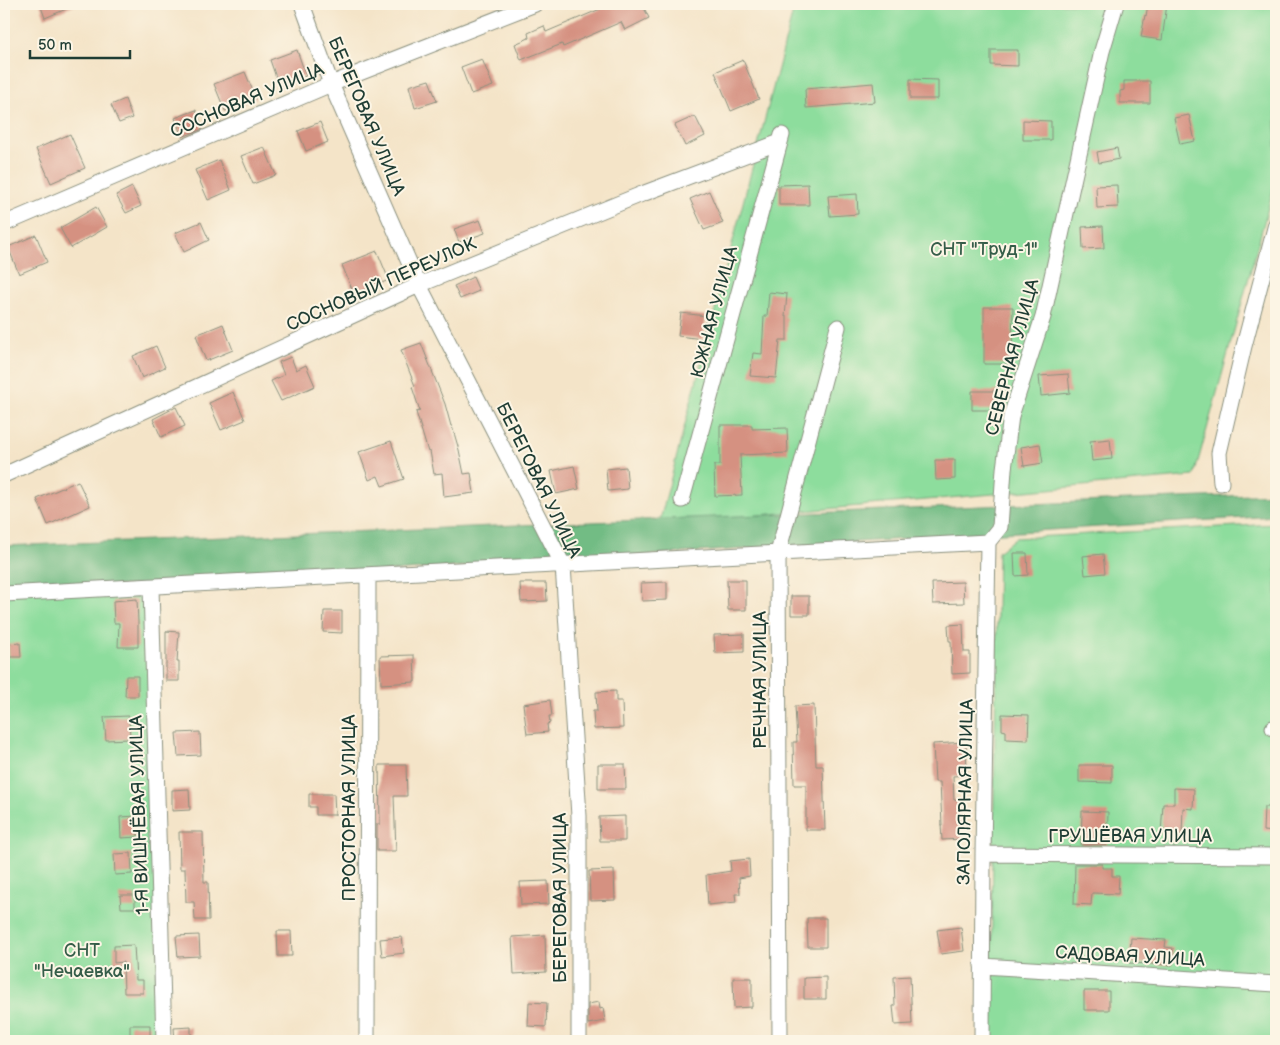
<svg xmlns="http://www.w3.org/2000/svg" width="1280" height="1045" font-family="'Balsamiq Sans',sans-serif">
  <style>
    .green { fill: #8ddd9d; stroke: #568d68 }
    .forest { fill: #72bc84; stroke: #487c5c }
    .building { fill: #d59181 }
    .lines { fill: none; stroke-linecap: round; stroke-linejoin: round }
    .minor-casing { stroke: #8a907e; stroke-width: 17 }
    .minor { stroke: #fff; stroke-width: 15 }
    .labels { text-anchor: middle; stroke-width: 4; stroke-linejoin: round; paint-order: stroke }
    .street-label { font-size: 18px; fill: #1f3d34; stroke: #fcf5e5 }
    .park-label { font-size: 18px; fill: #355d49; stroke: #fcf5e5 }
  </style>
  <rect width="100%" height="100%" fill="#fcf5e5"/>
  <filter id="ink" filterUnits="userSpaceOnUse"><feTurbulence type="fractalNoise" baseFrequency=".02" numOctaves="2"/><feDisplacementMap in="SourceGraphic" scale="10" xChannelSelector="R" yChannelSelector="G"/><feConvolveMatrix kernelMatrix="1 2 1 2 8 2 1 2 1" color-interpolation-filters="sRGB"/></filter>
  <filter id="wash" filterUnits="userSpaceOnUse"><feTurbulence type="fractalNoise" baseFrequency=".0096" numOctaves="4" result="noise"/><feDisplacementMap in="SourceGraphic" scale="20" xChannelSelector="R" yChannelSelector="G"/><feGaussianBlur stdDeviation="1.12" result="paint"/><feColorMatrix in="noise" values="0 0 0 0 0 0 0 0 0 0 0 0 0 0 0 0 0 1.4 0 .05"/><feComposite in="paint" operator="in"/></filter>
  <g filter="url(#wash)">
    <rect width="100%" height="100%" fill="#f4e4c8"/>
    <!-- green -->
    <path class="green" d="M 795,4 L 1276,4 L 1276,179 L 1194,476 L 659,524 Z
      M 1276,524 L 1276,1041 L 990,1041 L 998,552 L 1015,538 Z
      M 151,587 L 161,1041 L 4,1041 L 4,593 Z"/>
    <!-- forest -->
    <path class="forest" d="M 1276,494 L 1276,516 L 245,580 L 4,591 L 4,546 Z"/>
    <g id="blocks">
      <!-- building -->
      <path class="building" d="M 40,4 L 78,4 L 45,18 Z
        M 612,4 L 642,4 L 649,18 L 625,30 L 621,22 L 563,47 L 562,44 L 521,60 L 515,44 L 529,38 L 528,33 L 544,26 L 546,32 Z
        M 1148,4 L 1167,4 L 1162,40 L 1141,37 L 1145,15 L 1146,16 Z
        M 297,50 L 306,76 L 279,86 L 270,60 Z
        M 991,50 L 1018,50 L 1018,66 L 991,65 Z
        M 482,59 L 493,86 L 471,94 L 461,67 Z
        M 743,60 L 759,99 L 731,111 L 715,72 Z
        M 245,72 L 256,98 L 225,111 L 214,84 Z
        M 910,79 L 938,80 L 938,99 L 910,99 Z
        M 429,80 L 437,101 L 415,108 L 409,86 Z
        M 1124,81 L 1150,81 L 1150,103 L 1120,103 L 1120,91 L 1124,90 Z
        M 873,83 L 875,102 L 806,108 L 805,89 Z
        M 125,99 L 132,118 L 119,123 L 111,105 Z
        M 196,110 L 203,129 L 182,137 L 175,118 Z
        M 1189,115 L 1195,141 L 1180,144 L 1174,118 Z
        M 695,116 L 705,136 L 685,146 L 675,125 Z
        M 1023,120 L 1051,121 L 1051,140 L 1023,140 Z
        M 320,122 L 328,142 L 306,151 L 298,131 Z
        M 70,134 L 85,168 L 51,183 L 36,149 Z
        M 264,147 L 276,175 L 253,184 L 241,156 Z
        M 1117,148 L 1119,159 L 1099,163 L 1097,152 Z
        M 219,160 L 231,190 L 208,200 L 195,170 Z
        M 808,184 L 809,205 L 779,205 L 779,185 Z
        M 1117,185 L 1118,207 L 1097,208 L 1096,186 Z
        M 132,187 L 141,206 L 126,213 L 116,195 Z
        M 709,191 L 723,223 L 704,230 L 690,199 Z
        M 857,194 L 858,214 L 830,216 L 828,196 Z
        M 96,207 L 107,227 L 71,248 L 60,228 Z
        M 480,220 L 485,233 L 459,242 L 454,229 Z
        M 201,222 L 209,240 L 184,252 L 175,233 Z
        M 1103,226 L 1104,248 L 1083,249 L 1082,227 Z
        M 36,235 L 47,262 L 19,274 L 8,247 Z
        M 377,251 L 389,280 L 354,294 L 342,265 Z
        M 473,277 L 479,291 L 460,299 L 454,286 Z
        M 769,292 L 787,294 L 785,317 L 787,317 L 787,340 L 780,340 L 776,378 L 750,376 L 753,353 L 762,354 L 764,316 L 767,316 Z
        M 984,307 L 1013,307 L 1012,364 L 984,364 Z
        M 681,313 L 706,316 L 703,339 L 678,336 Z
        M 223,324 L 233,350 L 206,361 L 196,335 Z
        M 421,343 L 445,404 L 451,426 L 452,426 L 459,450 L 464,474 L 471,473 L 474,493 L 444,497 L 442,473 L 434,474 L 430,451 L 428,452 L 416,412 L 420,411 L 412,387 L 415,386 L 401,350 Z
        M 156,346 L 165,367 L 142,378 L 133,356 Z
        M 291,357 L 296,370 L 306,365 L 315,386 L 281,401 L 271,381 L 284,375 L 279,362 Z
        M 1068,374 L 1070,393 L 1041,396 L 1039,376 Z
        M 972,391 L 1000,391 L 1000,410 L 972,410 Z
        M 233,392 L 245,420 L 221,430 L 209,403 Z
        M 176,407 L 185,426 L 161,437 L 153,419 Z
        M 720,425 L 752,425 L 752,429 L 787,428 L 788,453 L 740,455 L 742,495 L 715,496 L 714,465 L 720,465 Z
        M 1110,439 L 1112,459 L 1092,461 L 1090,441 Z
        M 391,441 L 404,479 L 382,486 L 378,476 L 369,480 L 359,452 Z
        M 1040,444 L 1043,463 L 1024,466 L 1021,447 Z
        M 935,460 L 955,460 L 955,479 L 936,480 Z
        M 574,466 L 579,489 L 556,494 L 551,471 Z
        M 626,467 L 628,489 L 608,491 L 606,469 Z
        M 78,481 L 90,506 L 48,525 L 37,499 Z
        M 1014,553 L 1027,553 L 1028,575 L 1015,576 Z
        M 1103,554 L 1105,573 L 1085,575 L 1083,556 Z
        M 727,580 L 746,580 L 746,610 L 728,610 Z
        M 667,582 L 667,600 L 642,601 L 641,583 Z
        M 963,582 L 964,603 L 933,604 L 932,583 Z
        M 520,583 L 546,583 L 547,601 L 521,602 Z
        M 791,596 L 809,596 L 809,615 L 791,615 Z
        M 137,599 L 138,622 L 138,647 L 118,647 L 119,623 L 114,623 L 113,601 Z
        M 324,611 L 342,611 L 342,633 L 323,632 Z
        M 963,624 L 964,652 L 970,652 L 970,673 L 952,674 L 951,641 L 949,641 L 948,625 Z
        M 166,631 L 179,632 L 177,662 L 179,662 L 179,681 L 166,681 Z
        M 744,634 L 744,652 L 715,653 L 714,635 Z
        M 20,643 L 21,657 L 9,657 L 8,644 Z
        M 414,655 L 415,682 L 381,684 L 380,656 Z
        M 126,676 L 138,676 L 138,696 L 125,696 Z
        M 616,691 L 616,701 L 622,701 L 623,728 L 594,729 L 593,711 L 597,711 L 596,692 Z
        M 550,700 L 552,716 L 549,716 L 550,723 L 547,724 L 548,732 L 527,734 L 523,704 Z
        M 814,705 L 816,766 L 823,766 L 825,830 L 806,830 L 806,785 L 794,785 L 793,742 L 797,742 L 795,706 Z
        M 1002,714 L 1029,715 L 1028,740 L 1006,739 L 1006,731 L 1002,730 Z
        M 129,716 L 130,739 L 106,740 L 104,717 Z
        M 200,732 L 201,755 L 178,756 L 176,733 Z
        M 966,742 L 967,775 L 953,776 L 954,800 L 962,799 L 963,839 L 942,840 L 941,825 L 942,825 L 940,782 L 935,782 L 933,744 Z
        M 598,764 L 625,764 L 626,789 L 598,789 Z
        M 379,765 L 406,765 L 407,796 L 394,796 L 396,851 L 377,851 L 377,824 L 380,824 Z
        M 1079,765 L 1112,765 L 1112,783 L 1079,782 Z
        M 1174,788 L 1194,789 L 1193,809 L 1183,808 L 1182,835 L 1161,834 L 1163,804 L 1174,804 Z
        M 189,789 L 190,810 L 172,811 L 172,790 Z
        M 309,794 L 334,794 L 335,815 L 316,815 L 316,807 L 309,807 Z
        M 1264,807 L 1276,807 L 1276,832 L 1263,831 Z
        M 1082,811 L 1108,812 L 1107,845 L 1081,845 Z
        M 137,816 L 138,837 L 121,838 L 120,817 Z
        M 625,816 L 625,841 L 600,841 L 599,817 Z
        M 179,832 L 203,832 L 204,882 L 208,882 L 209,920 L 195,920 L 194,902 L 186,902 L 185,869 L 180,869 Z
        M 131,853 L 132,874 L 115,875 L 114,854 Z
        M 749,859 L 750,876 L 739,878 L 740,894 L 735,894 L 736,902 L 708,905 L 706,875 L 731,871 L 730,861 Z
        M 1075,864 L 1102,864 L 1102,868 L 1112,868 L 1112,876 L 1119,876 L 1118,894 L 1092,893 L 1091,905 L 1074,904 Z
        M 614,870 L 615,900 L 590,901 L 589,871 Z
        M 548,881 L 549,904 L 521,905 L 520,882 Z
        M 120,895 L 135,895 L 135,908 L 121,908 Z
        M 807,918 L 826,918 L 826,947 L 808,947 Z
        M 961,927 L 964,951 L 941,954 L 937,930 Z
        M 277,931 L 291,931 L 292,956 L 278,956 Z
        M 199,935 L 200,956 L 178,957 L 176,936 Z
        M 545,935 L 546,972 L 514,974 L 512,937 Z
        M 402,937 L 404,953 L 382,956 L 380,939 Z
        M 1131,938 L 1166,940 L 1165,947 L 1173,948 L 1172,965 L 1129,963 Z
        M 134,945 L 136,980 L 143,980 L 143,993 L 124,993 L 123,962 L 114,963 L 114,946 Z
        M 910,976 L 912,1024 L 895,1025 L 893,1006 L 895,1006 L 894,977 Z
        M 826,977 L 826,999 L 804,999 L 804,978 Z
        M 733,978 L 752,978 L 752,1007 L 734,1008 Z
        M 1084,991 L 1109,991 L 1109,1010 L 1084,1010 Z
        M 529,1002 L 547,1003 L 546,1027 L 528,1026 Z
        M 599,1002 L 600,1009 L 603,1008 L 605,1021 L 588,1024 L 588,1004 Z
        M 130,1025 L 150,1025 L 150,1037 L 130,1038 Z
        M 191,1027 L 191,1041 L 175,1041 L 174,1028 Z"/>
    </g>
  </g>
  <g filter="url(#ink)">
    <use href="#blocks" fill-opacity="0" stroke="#8a907e" stroke-width="1"/>
    <g class="lines">
      <!-- minor casing -->
      <g class="minor-casing">
        <path id="minor" d="M 302,4 L 331,84 L 419,285 L 563,565 L 579,816 L 579,1041
          M 4,224 L 331,84 L 535,4
          M 4,475 L 419,285 L 642,194 L 780,142
          M 1221,483 L 1219,453 L 1244,346 L 1276,224
          M 682,500 L 782,135
          M 988,542 L 1000,527 L 1004,469 L 1011,416 L 1043,317 L 1102,51 L 1116,4
          M 151,587 L 164,1041
          M 4,594 C 332,578 660,558 988,542
          M 1273,728 L 1276,728
          M 983,854 L 1276,856
          M 982,966 L 1276,984
          M 367,1041 L 368,576
          M 780,1041 L 778,553 L 838,327
          M 982,1041 L 983,854 L 988,542"/>
      </g>
      <!-- minor -->
      <use href="#minor" class="minor"/>
    </g>
  </g>
  <g class="labels">
    <!-- street labels -->
    <g class="street-label">
      <text transform="translate(247 100) rotate(-23)" y="6">СОСНОВАЯ УЛИЦА</text>
      <text transform="translate(367 116) rotate(67)" y="6">БЕРЕГОВАЯ УЛИЦА</text>
      <text transform="translate(381 284) rotate(-24)" y="6">СОСНОВЫЙ ПЕРЕУЛОК</text>
      <text transform="translate(714 312) rotate(-75)" y="6">ЮЖНАЯ УЛИЦА</text>
      <text transform="translate(1012 357) rotate(-75)" y="6">СЕВЕРНАЯ УЛИЦА</text>
      <text transform="translate(539 480) rotate(64)" y="6">БЕРЕГОВАЯ УЛИЦА</text>
      <text transform="translate(760 680) rotate(-90)" y="6">РЕЧНАЯ УЛИЦА</text>
      <text transform="translate(965 792) rotate(-89)" y="6">ЗАПОЛЯРНАЯ УЛИЦА</text>
      <text transform="translate(349 808) rotate(-90)" y="6">ПРОСТОРНАЯ УЛИЦА</text>
      <text transform="translate(139 815) rotate(-92)" y="6">1-Я ВИШНЁВАЯ УЛИЦА</text>
      <text x="1130" y="842">ГРУШЁВАЯ УЛИЦА</text>
      <text transform="translate(560 898) rotate(-90)" y="6">БЕРЕГОВАЯ УЛИЦА</text>
      <text transform="translate(1130 956) rotate(3)" y="6">САДОВАЯ УЛИЦА</text>
    </g>
    <!-- park labels -->
    <g class="park-label">
      <text x="984" y="255">СНТ "Труд-1"</text>
      <text x="82" y="956">СНТ<tspan x="82" dy="21">"Нечаевка"</tspan></text>
    </g>
  </g>
  <!-- margin -->
  <rect width="1280" height="1045" fill="none" stroke="#fcf5e5" stroke-width="20"/>
  <!-- scale -->
  <path d="M30 50v8h100v-8" fill="none" stroke="#1f3d34" stroke-width="2.5"/>
  <text x="38" y="50" font-size="15" fill="#1f3d34" stroke="#fcf5e5" stroke-width="4" paint-order="stroke">50 m</text>
</svg>
